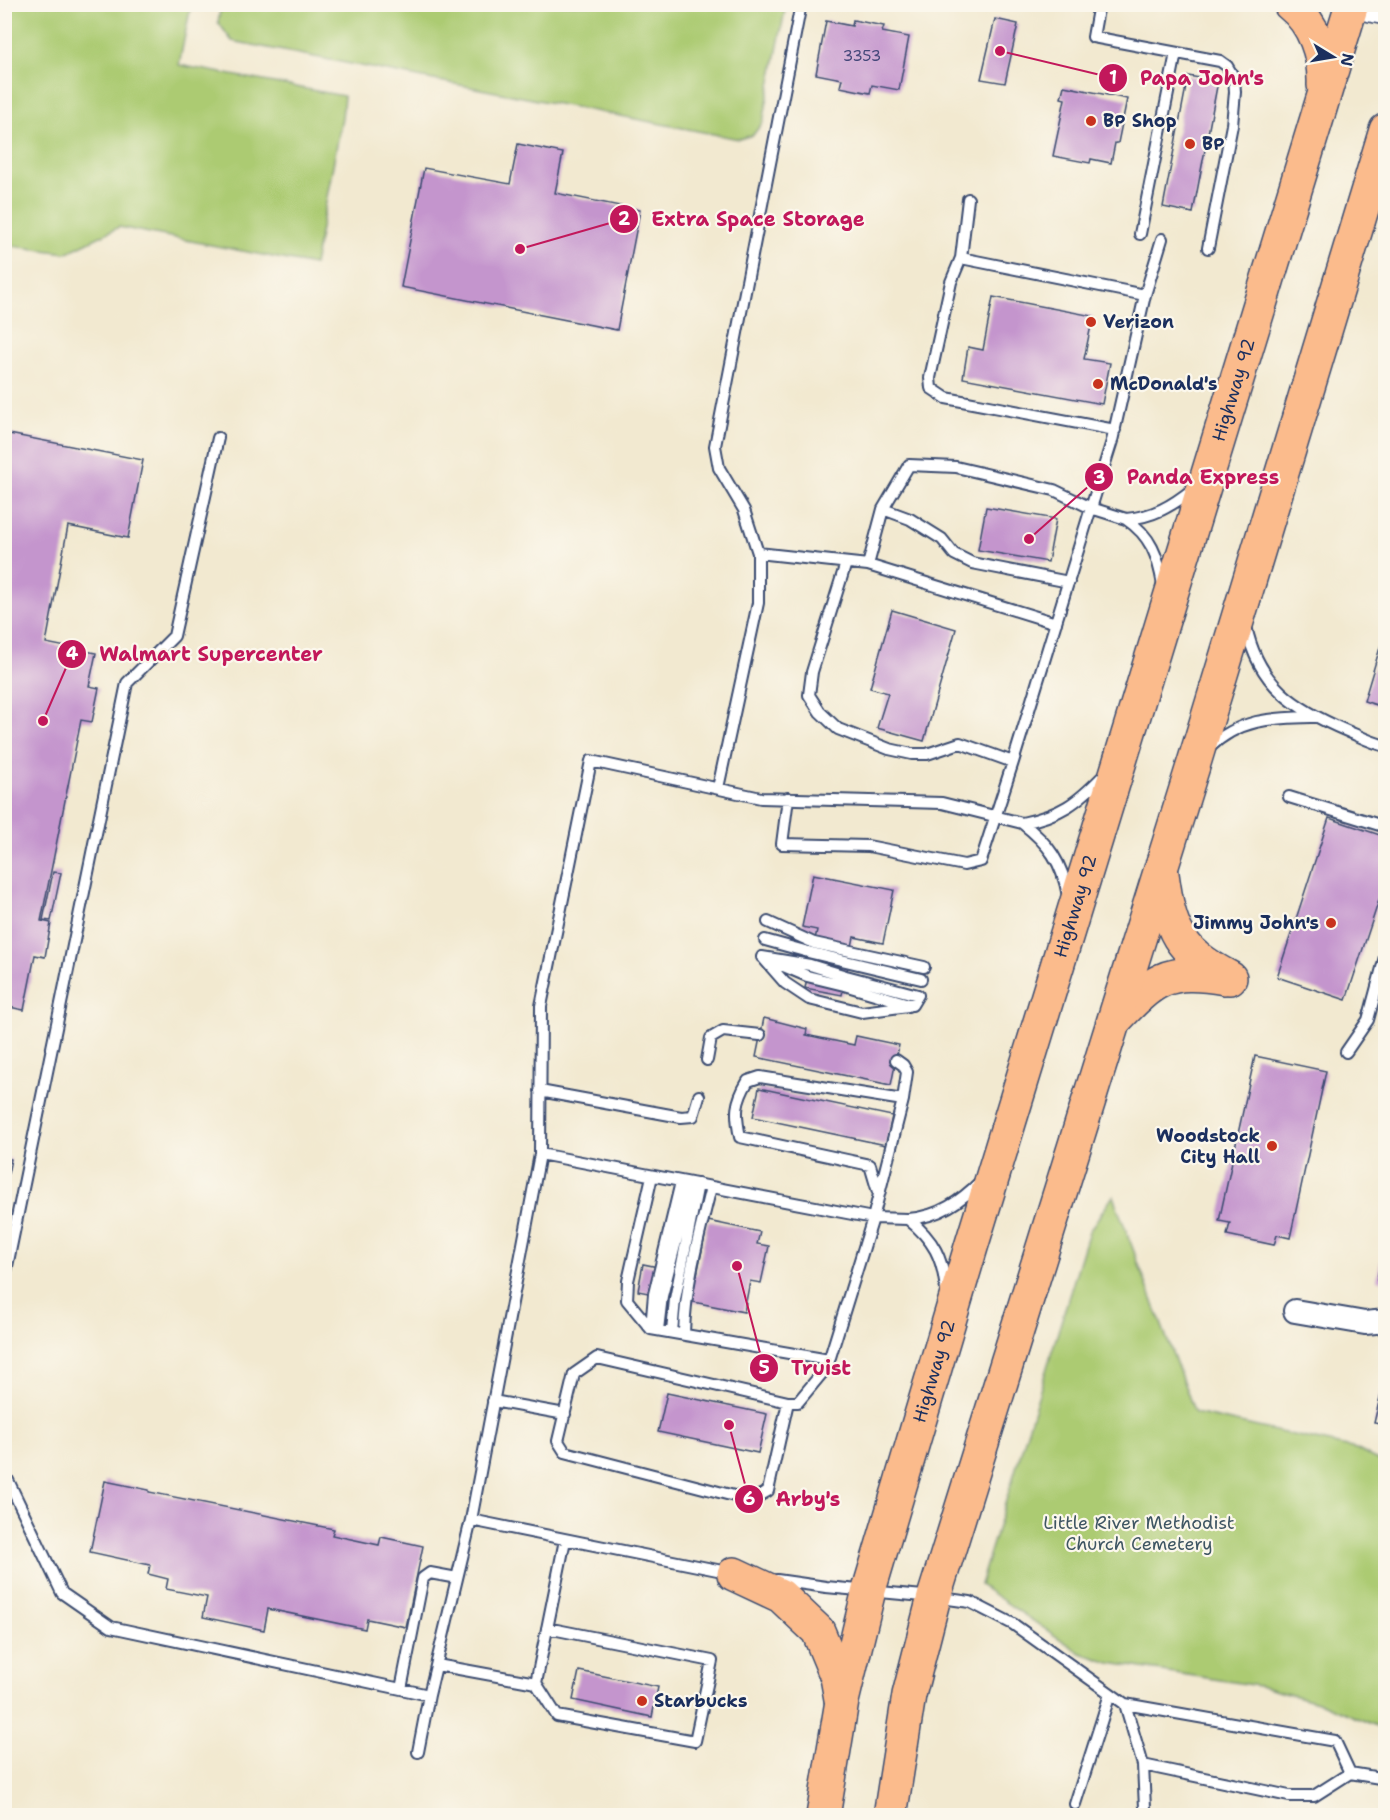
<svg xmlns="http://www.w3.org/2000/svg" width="1390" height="1820" font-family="'Shantell Sans',sans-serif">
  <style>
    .green { fill: #accb72; stroke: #647d68; stroke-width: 1.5 }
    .building { fill: #c495cd }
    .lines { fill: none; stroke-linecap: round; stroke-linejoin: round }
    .service-casing { stroke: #3b4b6f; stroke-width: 14 }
    .minor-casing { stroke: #3b4b6f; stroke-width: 26 }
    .tertiary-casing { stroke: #3b4b6f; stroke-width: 30 }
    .primary-casing { stroke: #3b4b6f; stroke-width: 36 }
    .service { stroke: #fff; stroke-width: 10 }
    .minor { stroke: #fff; stroke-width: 22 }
    .tertiary { stroke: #fff; stroke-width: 27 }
    .primary { stroke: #fbbb8c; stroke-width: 33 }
    .poi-dot { fill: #c8321e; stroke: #fbf7ec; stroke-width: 2 }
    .labels { text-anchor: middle; stroke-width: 4.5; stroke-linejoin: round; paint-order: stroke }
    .number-label { font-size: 15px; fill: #45487a }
    .poi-label { font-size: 18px; font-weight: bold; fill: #1b2f5e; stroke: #fbf7ec; text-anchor: start }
    .street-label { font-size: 18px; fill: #1b2f5e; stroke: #fbf7ec }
    .park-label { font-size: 18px; fill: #3f5663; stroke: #fbf7ec }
    .leader { fill: none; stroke: #c2185b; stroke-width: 2 }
    .callout-dot { fill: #c2185b; stroke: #fbf7ec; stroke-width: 2 }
    .mark-label { font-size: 18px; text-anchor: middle; font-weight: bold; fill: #fff }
    .callout-label { font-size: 20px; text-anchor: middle; font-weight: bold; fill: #c2185b; stroke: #fbf7ec; stroke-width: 4.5; stroke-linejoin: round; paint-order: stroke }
  </style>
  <rect width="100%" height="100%" fill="#fbf7ec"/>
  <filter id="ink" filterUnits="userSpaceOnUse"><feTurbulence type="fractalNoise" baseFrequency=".0167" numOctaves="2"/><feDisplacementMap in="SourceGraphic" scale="12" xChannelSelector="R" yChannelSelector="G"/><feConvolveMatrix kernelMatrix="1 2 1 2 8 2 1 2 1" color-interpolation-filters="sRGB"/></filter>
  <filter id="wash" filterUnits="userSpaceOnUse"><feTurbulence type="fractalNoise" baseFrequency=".008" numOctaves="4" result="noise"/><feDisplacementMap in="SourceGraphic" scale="24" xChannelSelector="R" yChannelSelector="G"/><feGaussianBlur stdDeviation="1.35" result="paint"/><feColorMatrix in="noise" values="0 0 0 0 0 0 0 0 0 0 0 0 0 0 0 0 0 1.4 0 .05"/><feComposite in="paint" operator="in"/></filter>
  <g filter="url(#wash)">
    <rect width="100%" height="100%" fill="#f2e9d0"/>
    <!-- green -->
    <path class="green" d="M 5,4 L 191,5 L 179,65 L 344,96 L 342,118 L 314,265 L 119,227 L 66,253 L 5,245 Z
      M 221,5 L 221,4 L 786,5 L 763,122 L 753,135 L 739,139 L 232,41 L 218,22 Z
      M 1113,1196 L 1195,1413 L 1356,1449 L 1385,1464 L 1385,1734 L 1374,1725 L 1321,1703 L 1259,1686 L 1110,1663 L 1081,1653 L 980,1585 L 1089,1231 Z"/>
    <g id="blocks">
      <!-- building -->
      <path class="building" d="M 995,19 L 1018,24 L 1005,83 L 981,79 Z
        M 853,20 L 884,26 L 882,32 L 909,37 L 899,90 L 872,85 L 870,93 L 840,87 L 842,79 L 816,74 L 826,21 L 852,26 Z
        M 1188,76 L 1218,81 L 1193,213 L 1163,207 Z
        M 1064,86 L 1127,99 L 1118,143 L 1115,143 L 1111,163 L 1091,159 L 1090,163 L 1053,156 L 1065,99 L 1061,98 Z
        M 518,144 L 563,153 L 555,193 L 640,210 L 617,330 L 401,287 L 424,168 L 510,184 Z
        M 993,297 L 1093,316 L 1084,359 L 1110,363 L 1102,404 L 963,378 L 968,347 L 983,350 Z
        M 4,433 L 143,460 L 128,538 L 68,526 L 46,643 L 96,653 L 89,686 L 99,688 L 92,722 L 81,720 L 41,921 L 51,923 L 45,957 L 35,955 L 24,1010 L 4,1006 Z
        M 986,507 L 1056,519 L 1048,562 L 978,550 Z
        M 892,610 L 956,629 L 924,741 L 877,728 L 888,693 L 870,688 Z
        M 1385,631 L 1386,631 L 1386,708 L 1364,701 Z
        M 1329,818 L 1386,837 L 1386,879 L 1346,1000 L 1277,977 Z
        M 53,872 L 61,873 L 51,921 L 43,920 Z
        M 813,874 L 894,890 L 883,943 L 854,937 L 842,995 L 805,988 L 817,930 L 802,927 Z
        M 764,1018 L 807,1029 L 806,1035 L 854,1045 L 856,1036 L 899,1045 L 891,1085 L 756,1057 Z
        M 1255,1056 L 1326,1071 L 1290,1238 L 1277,1235 L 1274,1245 L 1227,1235 L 1230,1223 L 1219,1221 Z
        M 759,1088 L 892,1116 L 886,1145 L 753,1117 Z
        M 5,1158 L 11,1159 L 6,1184 L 5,1184 Z
        M 708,1221 L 760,1232 L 757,1244 L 769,1246 L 761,1283 L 750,1281 L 744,1312 L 638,1291 L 643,1264 L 697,1275 Z
        M 1384,1241 L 1386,1241 L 1386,1281 L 1377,1280 Z
        M 1386,1372 L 1386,1425 L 1374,1423 Z
        M 667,1393 L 767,1414 L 758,1453 L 658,1432 Z
        M 105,1481 L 149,1490 L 149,1492 L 334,1529 L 332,1535 L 379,1545 L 381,1537 L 423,1546 L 406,1627 L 367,1619 L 365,1629 L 268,1609 L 264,1630 L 203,1617 L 207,1597 L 166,1589 L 168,1579 L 148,1574 L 150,1565 L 90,1552 Z
        M 579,1671 L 658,1687 L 652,1717 L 573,1700 Z"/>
    </g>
  </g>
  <g filter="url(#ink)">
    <use href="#blocks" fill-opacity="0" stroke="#3b4b6f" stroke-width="1.5"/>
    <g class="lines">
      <!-- service casing -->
      <g class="service-casing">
        <path id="service" d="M 1099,4 L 1093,37 L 1220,61 L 1227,66 L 1234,78 L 1235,92 L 1232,125 L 1208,248
          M 968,199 L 961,258 L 951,282 L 930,378 L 931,388 L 946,398 L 1115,430
          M 1140,234 L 1176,53
          M 961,258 L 1145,295
          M 883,509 L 910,519 L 942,539 L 954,554 L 972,563 L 1069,582
          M 758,553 L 744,510 L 719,468 L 715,446 L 801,4
          M 846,563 L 812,672 L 809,695 L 820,712 L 838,729 L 889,749 L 912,754 L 927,754 L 960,743 L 1013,762
          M 868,565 L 883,509 L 909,465 L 956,467 L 1054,490 L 1091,508 L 1112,441 L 1145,295 L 1162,239
          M 1163,585 C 1158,556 1151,536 1126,519 C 1153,517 1172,506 1193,489
          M 1246,626 C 1258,685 1295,709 1347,731 C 1359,736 1372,743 1386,746
          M 1209,748 C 1240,718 1273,718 1314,717
          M 718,788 L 758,603 L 758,553 L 868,565 L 1056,623
          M 1289,797 L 1386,827
          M 788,798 L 782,844 L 868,846 L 964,865 L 981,861 L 1013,762 L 1091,508 L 1126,519
          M 1068,896 C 1062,862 1049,844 1022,823 C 1061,815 1077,803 1104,775
          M 768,922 L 814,943 L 924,967
          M 765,940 L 812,953 L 921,979
          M 762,957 L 810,965 L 846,976 L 918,995 L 912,1005 L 844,985 L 807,976 Z
          M 764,959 L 785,983 L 809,999 L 862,1012 L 908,1006
          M 1346,1052 L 1368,1020 L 1386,953
          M 707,1060 L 711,1038 L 723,1031 L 760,1035
          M 540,1091 L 681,1117 L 693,1116 L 699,1096
          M 540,1154 L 873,1218 L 908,1219
          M 681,1182 L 654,1294 L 651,1329 L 829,1360
          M 878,1192 L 870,1165 L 740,1137 C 735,1113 735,1103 748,1081 L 760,1077 L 903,1100 L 907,1072 L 903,1065 L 896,1060
          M 4,1281 L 127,683 L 174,636 L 218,438
          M 946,1291 C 943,1258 934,1240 908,1219 C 939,1217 961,1201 982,1180
          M 651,1329 L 627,1300 L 628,1281 L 652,1176
          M 658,1330 L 662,1296 L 691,1183
          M 672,1332 L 675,1299 L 698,1184
          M 684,1334 C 685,1284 699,1236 711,1187
          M 493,1401 L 565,1414
          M 788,1402 L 768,1491 L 759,1496 L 742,1498 L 565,1452 L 558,1441 L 574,1374 L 597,1358 L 788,1402 L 798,1402 L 827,1367 L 873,1218 L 903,1100
          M 4,1472 L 62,1593 L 111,1627 L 429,1695 L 471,1520
          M 732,1573 L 471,1520 L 540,1154 L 541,1006 L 591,761 L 761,798 L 942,803 L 1022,823
          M 777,1580 L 826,1587 L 934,1597 L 970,1602 L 1013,1624 L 1125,1704 L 1143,1765 L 1145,1808 L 1144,1816
          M 547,1628 L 712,1661 L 695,1741 L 557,1716 L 536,1683 L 565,1540
          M 437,1665 L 536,1683
          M 401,1689 L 423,1578 L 430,1573 L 457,1578
          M 1125,1704 L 1335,1741 L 1350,1773
          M 418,1752 L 429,1695
          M 1143,1765 L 1289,1796 L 1314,1796 L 1350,1773 L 1380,1778 L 1386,1782
          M 1075,1804 L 1110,1694"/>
      </g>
      <!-- minor casing -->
      <g class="minor-casing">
        <path id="minor" d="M 1295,1311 L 1365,1323 L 1386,1321"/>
      </g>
      <!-- tertiary casing -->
      <g class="tertiary-casing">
        <path id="tertiary" d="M 1351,4 L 1386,11"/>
      </g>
      <!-- primary casing -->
      <g class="primary-casing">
        <g id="primary">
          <path d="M 1290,4 C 1314,23 1325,55 1324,85"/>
          <path d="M 1162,874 C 1170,931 1177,950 1230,978"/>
          <path d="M 1114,1021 C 1154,979 1166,968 1225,978"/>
          <path d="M 734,1574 L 781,1596 L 818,1631 L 837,1677 L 841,1699"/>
          <path id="s1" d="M 823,1816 L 842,1701 L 869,1590 L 971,1247 L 1352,4"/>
          <path d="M 890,1816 L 909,1695 L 934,1597 L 1194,763 L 1386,130"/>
        </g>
      </g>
      <!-- service -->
      <use href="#service" class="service"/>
      <!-- minor -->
      <use href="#minor" class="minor"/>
      <!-- tertiary -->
      <use href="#tertiary" class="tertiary"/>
      <!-- primary -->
      <use href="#primary" class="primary"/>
    </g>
  </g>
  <!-- markers -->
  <g class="poi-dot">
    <circle cx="1091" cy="121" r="6"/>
    <circle cx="1190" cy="144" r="6"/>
    <circle cx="1091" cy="322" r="6"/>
    <circle cx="1098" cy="384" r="6"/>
    <circle cx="1331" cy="923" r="6"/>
    <circle cx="1272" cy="1146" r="6"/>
    <circle cx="642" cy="1701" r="6"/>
  </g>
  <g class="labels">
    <!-- number labels -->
    <g class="number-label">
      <text x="862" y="61">3353</text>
    </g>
    <!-- poi labels -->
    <g class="poi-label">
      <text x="1103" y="127">BP Shop</text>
      <text x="1202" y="150">BP</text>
      <text x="1103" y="328">Verizon</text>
      <text x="1110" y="390">McDonald's</text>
      <text x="1319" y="929" text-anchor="end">Jimmy John's</text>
      <text x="1260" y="1142" text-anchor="end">Woodstock<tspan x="1260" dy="21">City Hall</tspan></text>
      <text x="654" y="1707">Starbucks</text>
    </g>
    <!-- street labels -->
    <g class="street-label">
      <text dy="6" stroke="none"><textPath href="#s1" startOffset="1485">Highway 92</textPath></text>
      <text dy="6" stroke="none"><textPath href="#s1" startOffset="945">Highway 92</textPath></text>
      <text dy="6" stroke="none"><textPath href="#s1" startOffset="459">Highway 92</textPath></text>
    </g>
    <!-- park labels -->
    <g class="park-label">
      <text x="1139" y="1529">Little River Methodist<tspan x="1139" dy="21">Church Cemetery</tspan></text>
    </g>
  </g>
  <!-- callouts -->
  <path class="leader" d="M1000 51L1113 78M520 249L624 219M1029 539L1099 477M43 721L72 654M737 1266L764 1368M729 1425L749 1499"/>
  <g class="callout-dot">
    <circle cx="1000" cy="51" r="6"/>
    <circle cx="520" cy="249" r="6"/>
    <circle cx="1029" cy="539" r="6"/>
    <circle cx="43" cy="721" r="6"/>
    <circle cx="737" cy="1266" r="6"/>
    <circle cx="729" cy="1425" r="6"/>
    <circle cx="1113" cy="78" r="15"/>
    <circle cx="624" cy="219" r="15"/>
    <circle cx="1099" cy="477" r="15"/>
    <circle cx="72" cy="654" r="15"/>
    <circle cx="764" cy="1368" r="15"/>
    <circle cx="749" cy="1499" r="15"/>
  </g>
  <g class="mark-label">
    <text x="1113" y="84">1</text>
    <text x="624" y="225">2</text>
    <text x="1099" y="484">3</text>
    <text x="72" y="660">4</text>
    <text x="764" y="1374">5</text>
    <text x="749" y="1505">6</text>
  </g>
  <g class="callout-label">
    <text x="1202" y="85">Papa John's</text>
    <text x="758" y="226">Extra Space Storage</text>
    <text x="1203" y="484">Panda Express</text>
    <text x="211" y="661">Walmart Supercenter</text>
    <text x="821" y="1375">Truist</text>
    <text x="808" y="1506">Arby's</text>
  </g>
  <!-- margin -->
  <rect width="1390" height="1820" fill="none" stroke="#fbf7ec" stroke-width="24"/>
  <!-- north arrow -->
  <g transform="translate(1333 57) rotate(101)" stroke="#fbf7ec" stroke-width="4.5" paint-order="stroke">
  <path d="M0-4.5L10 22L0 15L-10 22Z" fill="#1b2f5e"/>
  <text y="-9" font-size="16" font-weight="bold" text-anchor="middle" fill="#1b2f5e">N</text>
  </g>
</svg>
